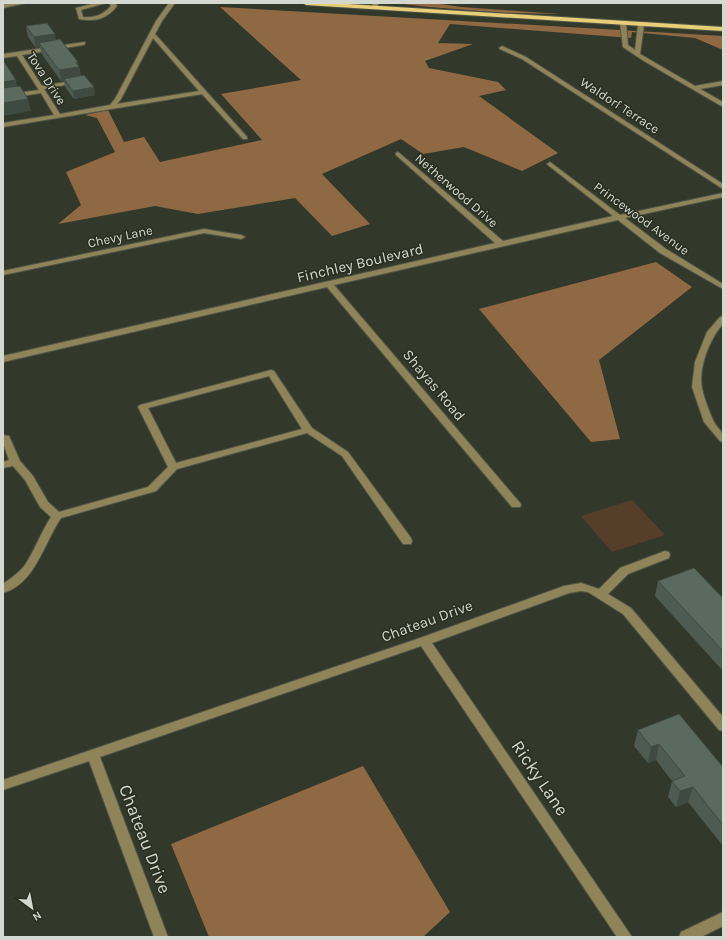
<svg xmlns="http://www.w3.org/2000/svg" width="726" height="940" font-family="Karla,sans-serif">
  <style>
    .green { fill: #553e2a }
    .forest { fill: #8f6844 }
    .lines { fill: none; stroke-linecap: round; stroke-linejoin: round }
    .minor-casing { stroke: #505648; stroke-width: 2 }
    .major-casing { stroke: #505648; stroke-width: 2 }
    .minor { fill: #8f835a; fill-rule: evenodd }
    .major { fill: #e8cf77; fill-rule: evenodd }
    .wall { fill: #4d5b52 }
    .shaded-wall { fill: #3f4a42 }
    .building { fill: #5a6a5f; stroke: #3f4a42 }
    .labels { text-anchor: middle; stroke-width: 3; stroke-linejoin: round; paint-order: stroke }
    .far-street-label { font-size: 13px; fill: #d4d8cf; stroke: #292f20 }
    .street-label { font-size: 15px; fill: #d4d8cf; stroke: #292f20 }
    .near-street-label { font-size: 18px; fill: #d4d8cf; stroke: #292f20 }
  </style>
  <rect width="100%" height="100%" fill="#33392a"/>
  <!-- green -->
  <path class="green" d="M 632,500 L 665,535 L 612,552 L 581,516 Z"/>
  <!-- forest -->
  <path class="forest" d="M 395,3 L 435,3 L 461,7 L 560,14 L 505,13 L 429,7 Z
    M 220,7 L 723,36 L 723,50 L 695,38 L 632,32 L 631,38 L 450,24 L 438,43 L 473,44 L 425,61 L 429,68 L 498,82 L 506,90 L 479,96 L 558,153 L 522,171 L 464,147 L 423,154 L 401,139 L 322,174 L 370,224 L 332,236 L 295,198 L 198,214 L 155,206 L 58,224 L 81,205 L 66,172 L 115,152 L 97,118 L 85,115 L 108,110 L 124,142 L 144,137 L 160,162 L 262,140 L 221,94 L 301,80 Z
    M 656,262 L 692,287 L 599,360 L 620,439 L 591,442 L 479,309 Z
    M 363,766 L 450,912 L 423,937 L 209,937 L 171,844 Z"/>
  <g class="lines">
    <!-- minor casing -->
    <g class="minor-casing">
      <path id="minor" d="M 12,3 L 26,3 L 3,8 L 3,4 Z
        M 96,3 L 106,3 L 81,10 L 83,17 C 95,18 103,15 111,6 L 109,3 L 115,3 L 117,6 C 107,19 95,22 79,19 L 76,8 Z
        M 169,3 L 175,3 L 162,21 L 155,34 L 247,137 L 247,139 L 243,139 L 202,94 L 3,127 L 3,123 L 54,115 L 41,93 L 3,99 L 3,95 L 39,90 L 17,56 L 3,58 L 3,54 L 85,42 L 85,44 L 83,45 L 22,55 L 42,86 L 77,80 L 80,82 L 44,89 L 60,114 L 110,105 L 115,99 L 156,21 ZM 153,38 L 199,91 L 117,104 L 121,99 Z
        M 373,3 L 379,3 L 377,8 L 372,7 Z
        M 623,21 L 626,23 L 628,45 L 635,50 L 638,25 L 641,23 L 644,25 L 640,54 L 695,86 L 723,81 L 723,85 L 700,89 L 723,102 L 723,107 L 644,61 L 623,47 L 620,23 Z
        M 502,46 L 526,57 L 723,184 L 723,189 L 522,59 L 500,49 L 499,48 Z
        M 398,152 L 503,241 L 613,216 L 548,165 L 547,164 L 550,162 L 620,215 L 723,193 L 723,197 L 625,218 L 666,249 L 723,284 L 723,289 L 660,253 L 618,220 L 334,285 L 520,503 L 521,505 L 520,507 L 512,507 L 327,287 L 3,362 L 3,356 L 495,243 L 396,155 L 396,153 Z
        M 204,229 L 241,235 L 245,237 L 241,239 L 204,233 L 3,275 L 3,271 Z
        M 723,316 L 723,324 C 710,338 698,368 702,388 C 704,398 709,411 713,420 C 718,431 723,428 723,442 L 720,441 L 704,422 L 692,387 L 695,362 L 707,332 L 720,317 Z
        M 271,370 L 274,371 L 312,428 L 348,452 L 411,538 L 412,541 L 411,544 L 403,544 L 342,456 L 307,433 L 177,469 L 156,491 L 61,518 C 44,543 35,584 3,593 L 3,584 C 11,578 19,573 25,565 C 35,550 41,532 51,517 L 40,507 L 25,480 L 13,466 L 3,468 L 3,462 L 9,460 L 3,443 L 3,435 L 9,436 L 20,461 L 33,476 L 48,502 L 59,512 L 148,487 L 168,467 L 138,407 L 140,405 ZM 269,376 L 302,429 L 176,463 L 148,408 Z
        M 665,551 L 669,552 L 670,555 L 669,558 L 628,574 L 608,594 L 631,608 L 723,717 L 723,731 L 719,730 L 623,614 L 588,592 L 581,591 L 569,593 L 432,643 L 632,937 L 617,937 L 421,646 L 100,757 L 168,937 L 154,937 L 89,761 L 3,790 L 3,780 L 420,638 L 564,586 L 581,583 L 599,589 L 620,568 Z
        M 723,912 L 723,926 L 701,937 L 679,937 L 681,932 Z"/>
    </g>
    <!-- major casing -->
    <g class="major-casing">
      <path id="major" d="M 303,3 L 331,3 L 723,27 L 723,31 L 306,5 Z"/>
    </g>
    <!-- minor -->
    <use href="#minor" class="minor"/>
    <!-- major -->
    <use href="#major" class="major"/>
  </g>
  <!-- wall -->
  <path class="wall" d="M 26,26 L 56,40 L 79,67 L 81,76 L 95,95 L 74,99 L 65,87 L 64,81 L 61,81 L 41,53 L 40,47 L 36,48 L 28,37 Z
    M 658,581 L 723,598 L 723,671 L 655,596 Z
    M 638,730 L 723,767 L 723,846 L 688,802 L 676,807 L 668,797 L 672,781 L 656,760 L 648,763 L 634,746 Z"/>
  <!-- shaded-wall -->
  <path class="shaded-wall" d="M 55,34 L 57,45 L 39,43 L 40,47 L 36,48 L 34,37 Z
    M 76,62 L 78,62 L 79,67 L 81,78 L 64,79 L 64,81 L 61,81 L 59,70 Z
    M 16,80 L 18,91 L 3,93 L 3,82 Z
    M 94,87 L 95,95 L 74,99 L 73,91 Z
    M 28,99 L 31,111 L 3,116 L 3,103 Z
    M 659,744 L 656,760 L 648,763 L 651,747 Z
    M 693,787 L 688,802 L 676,807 L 680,791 Z"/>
  <!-- building -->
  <path class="building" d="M 47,23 L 55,34 L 34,37 L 26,26 Z
    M 60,39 L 78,62 L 76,62 L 79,67 L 59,70 L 39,43 Z
    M 3,60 L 16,80 L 3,82 Z
    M 84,75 L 94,87 L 73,91 L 64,79 Z
    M 20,86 L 28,99 L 3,103 L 3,88 Z
    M 694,568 L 723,598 L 723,651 L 658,581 Z
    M 679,714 L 723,767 L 723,825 L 693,787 L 680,791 L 672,781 L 685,776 L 659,744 L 651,747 L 638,730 Z"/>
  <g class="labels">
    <!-- far-street labels -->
    <g class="far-street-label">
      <text transform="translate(47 78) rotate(57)" y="5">Tova Drive</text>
      <text transform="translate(620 105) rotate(33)" y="5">Waldorf Terrace</text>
      <text transform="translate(457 190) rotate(41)" y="5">Netherwood Drive</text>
      <text transform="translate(642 218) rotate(36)" y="5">Princewood Avenue</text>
      <text transform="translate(120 236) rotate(-12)" y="5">Chevy Lane</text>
    </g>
    <!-- street labels -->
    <g class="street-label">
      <text transform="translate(360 263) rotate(-13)" y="5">Finchley Boulevard</text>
      <text transform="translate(434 385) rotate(50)" y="5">Shayas Road</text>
      <text transform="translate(427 621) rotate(-20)" y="5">Chateau Drive</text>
    </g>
    <!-- near-street labels -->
    <g class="near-street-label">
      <text transform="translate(540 778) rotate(56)" y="6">Ricky Lane</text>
      <text transform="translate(145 839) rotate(69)" y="6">Chateau Drive</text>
    </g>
  </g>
  <!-- border -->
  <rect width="726" height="940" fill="none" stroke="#d4d8cf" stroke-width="8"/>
  <!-- north arrow -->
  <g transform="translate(32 908) rotate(148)" stroke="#292f20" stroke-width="3" paint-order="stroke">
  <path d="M0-3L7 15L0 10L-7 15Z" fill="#d4d8cf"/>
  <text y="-6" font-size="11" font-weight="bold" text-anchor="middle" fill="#d4d8cf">N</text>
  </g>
</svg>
